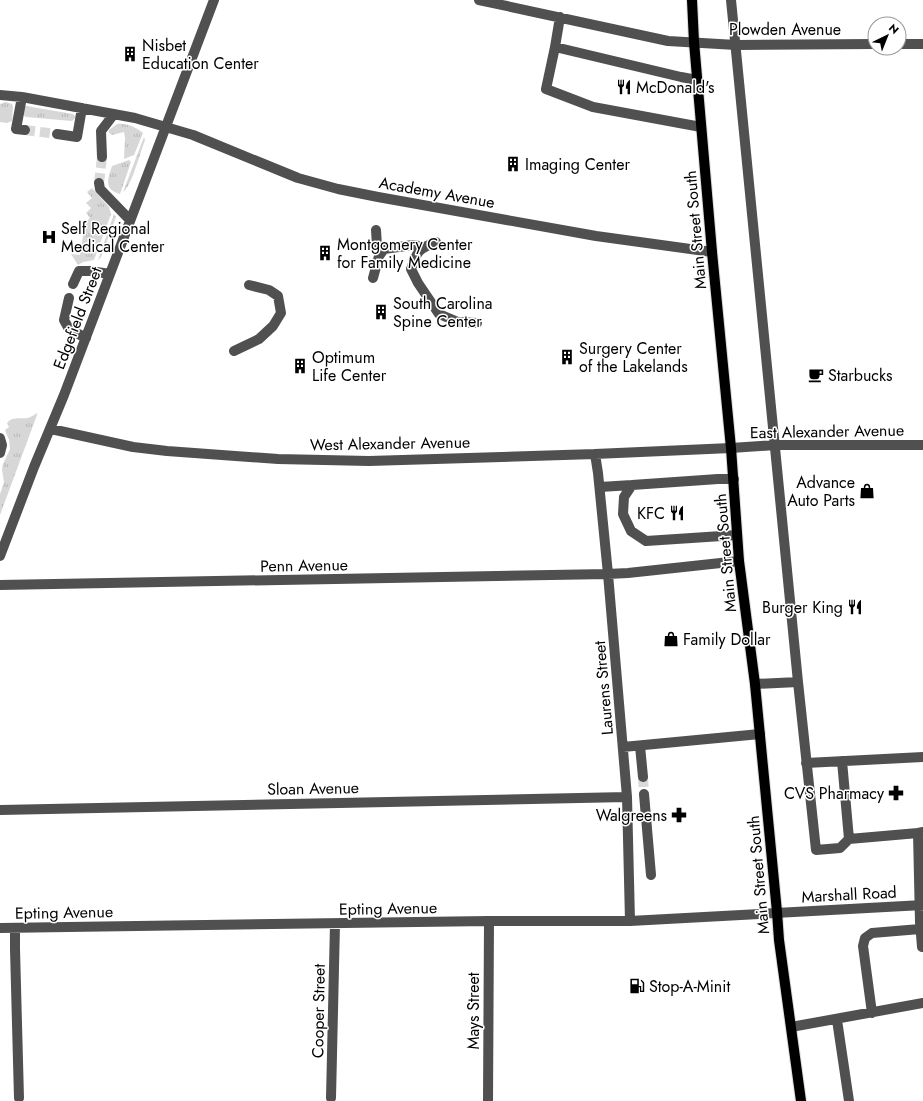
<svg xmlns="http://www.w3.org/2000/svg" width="923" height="1101" font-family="Jost,sans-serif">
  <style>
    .grass { fill: url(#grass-tufts) }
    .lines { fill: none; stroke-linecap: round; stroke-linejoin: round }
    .minor-tunnel { stroke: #d9d9d9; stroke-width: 10; stroke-dasharray: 10 5; stroke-linecap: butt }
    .major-casing { stroke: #dbdbdb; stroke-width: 12 }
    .minor { stroke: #505050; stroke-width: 10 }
    .major { stroke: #000; stroke-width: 10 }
    .labels { text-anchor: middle; stroke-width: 3; stroke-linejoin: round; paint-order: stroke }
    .street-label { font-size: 16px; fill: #000; stroke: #fff }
    .poi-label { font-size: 16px; fill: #000; stroke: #fff; text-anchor: start }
  </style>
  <defs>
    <pattern id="grass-tufts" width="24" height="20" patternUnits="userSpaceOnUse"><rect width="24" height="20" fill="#d7d7d7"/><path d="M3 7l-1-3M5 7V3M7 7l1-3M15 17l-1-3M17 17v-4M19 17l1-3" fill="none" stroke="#b7b7b7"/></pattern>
  </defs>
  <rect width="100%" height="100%" fill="#fff"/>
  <!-- grass -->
  <path class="grass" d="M 6,102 L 12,104 L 13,106 L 12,121 L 7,123 L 0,122 L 0,104 Z
    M 26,106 L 73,114 L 75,116 L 75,118 L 72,121 L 26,117 L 23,115 L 24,107 Z
    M 117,124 C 126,123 136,127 143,133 L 134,155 L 124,159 L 125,138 L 124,132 L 112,135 L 109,133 L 109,130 Z
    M 144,137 L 145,140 C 141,150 131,188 123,192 Z
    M 129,160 L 131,162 L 120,194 C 103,190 108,178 112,166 Z
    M 92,188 L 109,207 L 111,214 L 94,260 L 83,262 L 78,265 L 71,254 L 80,255 L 85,223 L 90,218 L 86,213 L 91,208 L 86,203 L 92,198 L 87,192 Z
    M 114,214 L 116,217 L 101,257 L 98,260 Z
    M 37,413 L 37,415 L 0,515 L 0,494 L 4,482 L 2,470 L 3,464 L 10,449 L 9,440 L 5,430 L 9,427 L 7,423 C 12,416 20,419 28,418 C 31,417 34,415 37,413 Z"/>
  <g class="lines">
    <!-- minor-tunnel -->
    <path class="minor-tunnel" d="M 25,130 L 57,134
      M 99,183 L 102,157
      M 643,777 L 644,794"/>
    <!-- major casing -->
    <g class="major-casing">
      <path id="major" d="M 692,0 L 694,42 L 712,252 L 731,448 L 739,561 L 755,684 L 777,912 L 779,940 L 801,1101"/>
    </g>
    <!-- minor -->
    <path class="minor" d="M 479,0 L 668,41 L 736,45 L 875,44
      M 731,0 L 798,682 L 816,850 L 840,848 L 849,839 L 918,833
      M 899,44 L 923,44
      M 555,47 L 560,17
      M 697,80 L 681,77 L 555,47 L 546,89 L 593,107 L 701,127
      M 0,95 L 22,97 L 135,118 L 193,135 L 298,178 L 338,189 L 378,197 L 596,236 L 712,252
      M 22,97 L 16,129 L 25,130
      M 57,134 L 77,137 L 82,108
      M 102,157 L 101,131 L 114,114
      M 99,183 L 100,189 L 130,220
      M 376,230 L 377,246 L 382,251
      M 436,242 C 418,249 417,251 411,269 L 418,283 L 439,314 L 458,322 L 477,323
      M 373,278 L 379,256 L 384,249 L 413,245 L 424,247
      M 73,284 L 79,271 L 90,271 L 110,274
      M 69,298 L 64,320 L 69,329 L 86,338
      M 234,351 L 259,339 L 273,326 L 281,313 L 278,296 L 269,290 L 249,285
      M 51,429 L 133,447 L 167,451 L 278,459 L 369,461 L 595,454 L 731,448 L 775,445 L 923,445
      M 0,438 L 2,445 L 0,453
      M 595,454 L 598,473 L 608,574 L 627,797 L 630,921
      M 734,479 L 718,479 L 632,485 L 624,497 L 623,514 L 631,531 L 646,541 L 737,535
      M 600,487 L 632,485
      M 0,556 L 34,467 L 64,395 L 214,0
      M 0,585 L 608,574 L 628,573 L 739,561
      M 755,684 L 798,682
      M 640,746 L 643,777
      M 623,747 L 760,734
      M 842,761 L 849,839
      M 806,763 L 923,757
      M 644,794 L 651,875
      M 0,810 L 627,797
      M 0,928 L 489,921 L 630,921 L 923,905
      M 15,928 L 15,949 L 19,1098
      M 922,947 L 920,922 L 918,833 L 923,832
      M 872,1013 L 863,946 L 865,938 L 872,933 L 920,929
      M 837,1020 L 849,1101
      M 791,1027 L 923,1003
      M 331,1098 L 335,924
      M 488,1101 L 489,921"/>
    <!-- major -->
    <use href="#major" class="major"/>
  </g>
  <!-- icons -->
  <defs>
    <g id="building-bare" transform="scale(1.2)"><path d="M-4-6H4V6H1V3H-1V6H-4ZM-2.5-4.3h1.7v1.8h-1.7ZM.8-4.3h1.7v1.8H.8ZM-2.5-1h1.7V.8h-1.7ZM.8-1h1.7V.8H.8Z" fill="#000" stroke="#fff" stroke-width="2.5" paint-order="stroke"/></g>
    <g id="restaurant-bare" transform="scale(1.2)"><path d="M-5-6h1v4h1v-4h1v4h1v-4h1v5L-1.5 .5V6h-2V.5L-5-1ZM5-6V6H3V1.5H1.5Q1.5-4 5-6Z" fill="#000" stroke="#fff" stroke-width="2.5" paint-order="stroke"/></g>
    <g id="hospital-bare" transform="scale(1.2)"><path d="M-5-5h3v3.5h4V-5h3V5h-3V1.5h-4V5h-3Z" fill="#000" stroke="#fff" stroke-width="2.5" paint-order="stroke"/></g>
    <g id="cafe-bare" transform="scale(1.2)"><path d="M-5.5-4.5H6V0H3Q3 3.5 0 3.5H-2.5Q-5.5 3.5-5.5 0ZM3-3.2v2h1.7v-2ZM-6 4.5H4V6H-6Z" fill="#000" stroke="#fff" stroke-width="2.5" paint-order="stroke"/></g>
    <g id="shop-bare" transform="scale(1.2)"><path d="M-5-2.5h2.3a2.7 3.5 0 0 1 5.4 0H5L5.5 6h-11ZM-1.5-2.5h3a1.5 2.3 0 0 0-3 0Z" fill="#000" stroke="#fff" stroke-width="2.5" paint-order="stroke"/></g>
    <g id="pharmacy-bare" transform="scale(1.2)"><path d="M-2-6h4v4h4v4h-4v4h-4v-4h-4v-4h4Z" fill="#000" stroke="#fff" stroke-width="2.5" paint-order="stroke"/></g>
    <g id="fuel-bare" transform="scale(1.2)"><path d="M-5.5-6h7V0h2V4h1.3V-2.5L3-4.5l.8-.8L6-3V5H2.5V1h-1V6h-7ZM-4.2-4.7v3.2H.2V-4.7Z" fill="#000" stroke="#fff" stroke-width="2.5" paint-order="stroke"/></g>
  </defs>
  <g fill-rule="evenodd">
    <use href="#building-bare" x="130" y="54"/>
    <use href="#restaurant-bare" x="624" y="87"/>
    <use href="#building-bare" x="513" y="164"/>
    <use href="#hospital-bare" x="49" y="237"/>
    <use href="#building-bare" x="325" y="253"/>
    <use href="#building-bare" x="381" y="312"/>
    <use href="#building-bare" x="567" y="357"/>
    <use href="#building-bare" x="300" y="366"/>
    <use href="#cafe-bare" x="816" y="375"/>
    <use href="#shop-bare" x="867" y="491"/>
    <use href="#restaurant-bare" x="677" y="513"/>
    <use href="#restaurant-bare" x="855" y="607"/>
    <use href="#shop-bare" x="671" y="639"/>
    <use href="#pharmacy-bare" x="896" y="793"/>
    <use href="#pharmacy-bare" x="679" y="815"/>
    <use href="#fuel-bare" x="637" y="986"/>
  </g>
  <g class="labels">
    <!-- street labels -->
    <g class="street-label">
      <text x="785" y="35">Plowden Avenue</text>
      <text transform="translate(437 192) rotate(10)" y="6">Academy Avenue</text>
      <text transform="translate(695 230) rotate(-95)" y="6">Main Street South</text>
      <text transform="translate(77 318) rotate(-69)" y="6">Edgefield Street</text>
      <text transform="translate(827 431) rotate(-1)" y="6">East Alexander Avenue</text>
      <text transform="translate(390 443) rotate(-1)" y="6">West Alexander Avenue</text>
      <text transform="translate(725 553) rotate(-95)" y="6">Main Street South</text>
      <text transform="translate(304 565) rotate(-1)" y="6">Penn Avenue</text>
      <text transform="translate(603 688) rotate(-95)" y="6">Laurens Street</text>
      <text transform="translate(313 788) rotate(-1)" y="6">Sloan Avenue</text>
      <text transform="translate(758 875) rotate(-95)" y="6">Main Street South</text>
      <text transform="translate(849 894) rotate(-3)" y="6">Marshall Road</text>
      <text transform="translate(388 908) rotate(-1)" y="6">Epting Avenue</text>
      <text transform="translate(64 912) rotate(-1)" y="6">Epting Avenue</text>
      <text transform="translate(318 1011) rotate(-89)" y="6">Cooper Street</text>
      <text transform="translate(473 1011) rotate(-90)" y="6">Mays Street</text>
    </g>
    <!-- poi labels -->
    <g class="poi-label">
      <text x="142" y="51">Nisbet<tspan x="142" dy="18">Education Center</tspan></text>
      <text x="636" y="93">McDonald's</text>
      <text x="525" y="170">Imaging Center</text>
      <text x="61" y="234">Self Regional<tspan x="61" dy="18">Medical Center</tspan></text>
      <text x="337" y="250">Montgomery Center<tspan x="337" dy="18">for Family Medicine</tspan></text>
      <text x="393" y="309">South Carolina<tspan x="393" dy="18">Spine Center</tspan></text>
      <text x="579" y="354">Surgery Center<tspan x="579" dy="18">of the Lakelands</tspan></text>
      <text x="312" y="363">Optimum<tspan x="312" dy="18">Life Center</tspan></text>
      <text x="828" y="381">Starbucks</text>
      <text x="855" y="488" text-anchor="end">Advance<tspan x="855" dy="18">Auto Parts</tspan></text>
      <text x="665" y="519" text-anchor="end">KFC</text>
      <text x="843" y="613" text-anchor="end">Burger King</text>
      <text x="683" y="645">Family Dollar</text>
      <text x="884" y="799" text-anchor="end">CVS Pharmacy</text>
      <text x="667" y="821" text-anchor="end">Walgreens</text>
      <text x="649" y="992">Stop-A-Minit</text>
    </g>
  </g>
  <!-- north arrow -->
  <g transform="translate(887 36) rotate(43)"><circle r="19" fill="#ffffff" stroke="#999999"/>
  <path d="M0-3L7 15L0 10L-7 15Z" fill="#000000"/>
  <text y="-6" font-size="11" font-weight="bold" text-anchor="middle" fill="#000000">N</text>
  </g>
</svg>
